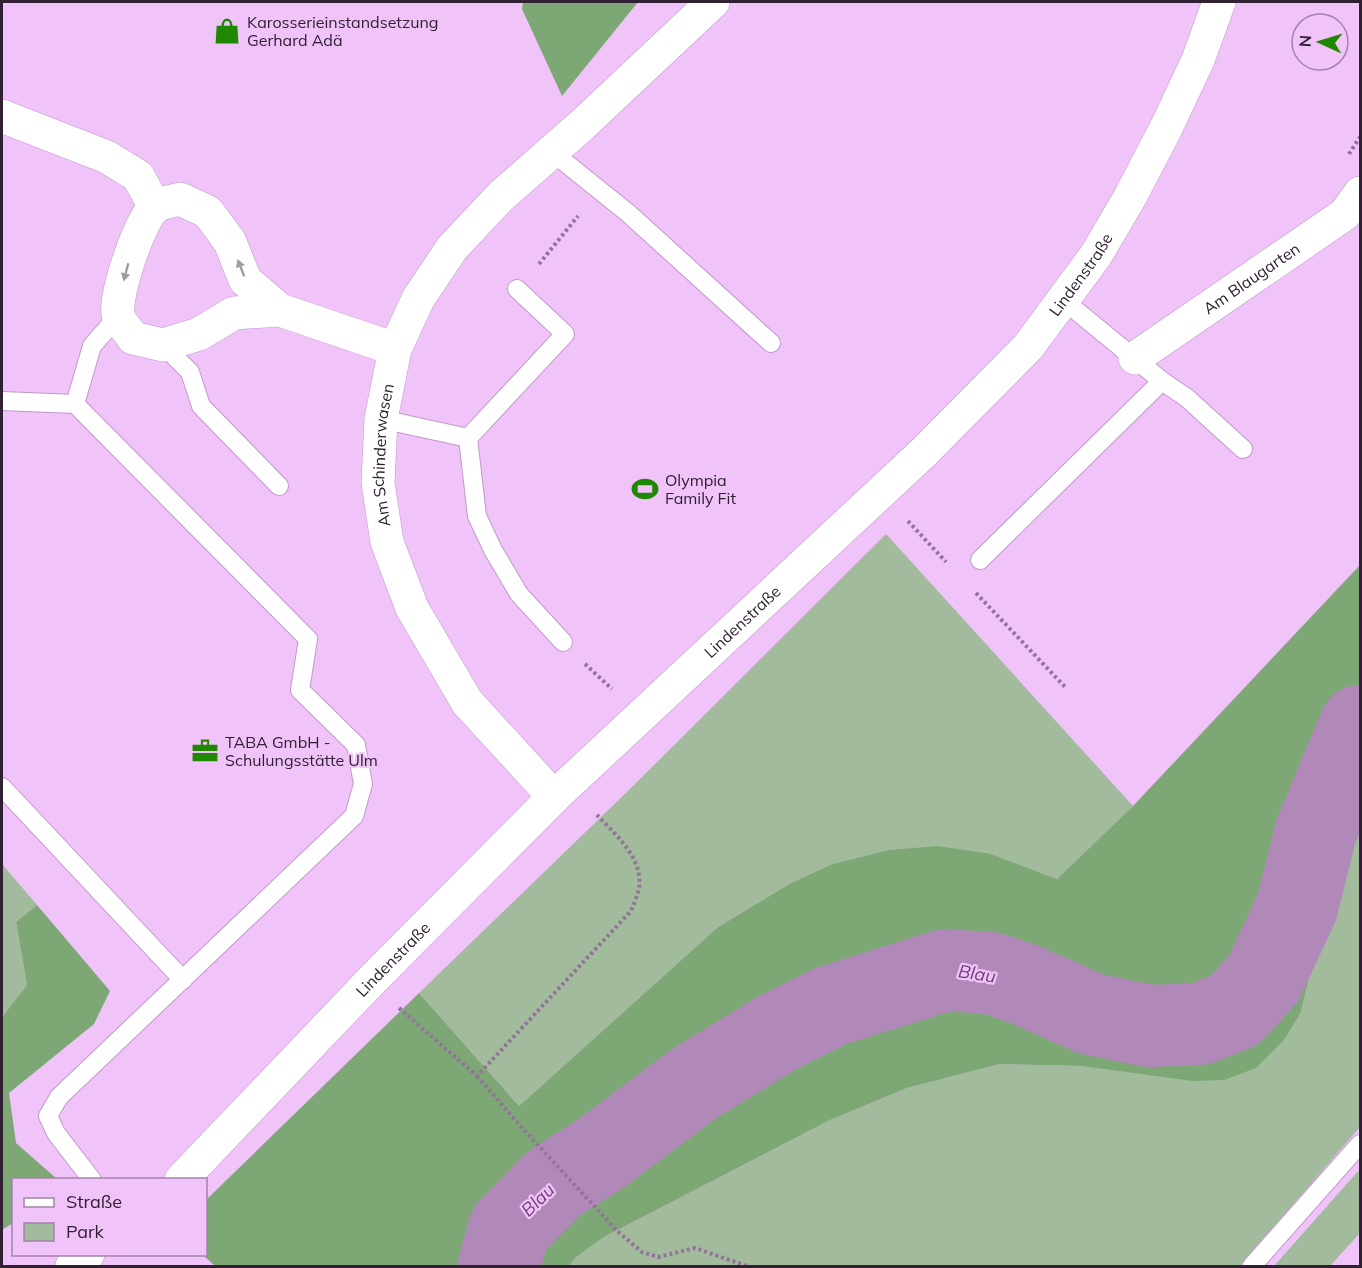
<svg xmlns="http://www.w3.org/2000/svg" width="1362" height="1268" font-family="Mulish,sans-serif">
  <style>
    .green { fill: #a2bb9d }
    .forest { fill: #7ea776 }
    .lines { fill: none; stroke-linecap: round; stroke-linejoin: round }
    .river { stroke: #b189b9; stroke-width: 82 }
    .lane-casing { stroke: #c398cc; stroke-width: 20 }
    .street-casing { stroke: #c398cc; stroke-width: 34 }
    .secondary-casing { stroke: #c398cc; stroke-width: 34 }
    .path { stroke: #937499; stroke-width: 4; stroke-dasharray: 3 3; stroke-linecap: butt }
    .lane { stroke: #fff; stroke-width: 18 }
    .street { stroke: #fff; stroke-width: 33 }
    .secondary { stroke: #fff; stroke-width: 33 }
    .oneway { fill: #a29ba4 }
    .labels { text-anchor: middle; stroke-width: 4.5; stroke-linejoin: round; paint-order: stroke }
    .poi-label { font-size: 16px; fill: #312034; stroke: #f0c3f9; text-anchor: start }
    .street-label { font-size: 16px; fill: #312034; stroke: #f0c3f9 }
    .water-label { font-size: 18px; font-style: italic; fill: #713d7b; stroke: #f0c3f9 }
  </style>
  <rect width="100%" height="100%" fill="#f0c3f9"/>
  <!-- green -->
  <path class="green" d="M 886,534 L 1133,806 L 1057,879 L 991,854 L 830,865 L 791,883 L 718,927 L 519,1106 L 419,993 L 630,789 Z
    M 1360,787 L 1360,1127 L 1240,1266 L 569,1266 L 575,1258 L 604,1237 L 830,1120 L 907,1088 L 1000,1064 L 1082,1066 L 1301,1012 L 1326,905 Z
    M 2,864 L 37,905 L 16,922 L 27,985 L 2,1017 Z
    M 1360,1169 L 1360,1233 L 1330,1266 L 1274,1266 Z"/>
  <!-- forest -->
  <path class="forest" d="M 523,2 L 638,2 L 562,96 L 522,9 Z
    M 1360,565 L 1360,787 L 1326,905 L 1301,1012 L 1284,1040 L 1256,1068 L 1224,1080 L 1193,1081 L 1082,1066 L 1000,1064 L 907,1088 L 830,1120 L 604,1237 L 575,1258 L 569,1266 L 215,1266 L 203,1255 L 206,1254 L 206,1200 L 419,993 L 519,1106 L 718,927 L 791,883 L 830,865 L 889,850 L 938,846 L 991,854 L 1057,879 L 1133,806 Z
    M 37,905 L 110,991 L 94,1024 L 9,1093 L 16,1143 L 57,1179 L 14,1180 L 13,1223 L 2,1230 L 2,1017 L 27,985 L 16,922 Z"/>
  <g class="lines">
    <!-- river -->
    <path class="river" d="M 499,1266 L 509,1229 L 553,1184 L 603,1152 L 695,1083 L 777,1033 L 831,1006 L 945,970 L 991,973 L 1026,985 L 1091,1014 L 1150,1026 L 1200,1024 L 1235,1010 L 1264,978 L 1297,907 L 1316,831 L 1360,726"/>
    <!-- lane casing -->
    <g class="lane-casing">
      <path id="lane" d="M 552,152 L 628,213 L 771,343
        M 1062,299 L 1162,381 L 1187,398 L 1243,449
        M 163,345 L 190,372 L 201,406 L 279,486
        M 2,401 L 75,404 L 308,639 L 300,690 L 356,745 L 363,784 L 354,816 L 59,1097 L 48,1116 L 56,1133 L 92,1180
        M 75,404 L 92,346 L 118,316
        M 381,419 L 468,438 L 565,334 L 517,289
        M 468,438 L 477,516 L 493,550 L 519,594 L 563,642
        M 980,560 L 1162,381
        M 2,787 L 183,980
        M 1252,1266 L 1360,1144"/>
    </g>
    <!-- street casing -->
    <g class="street-casing">
      <g id="street">
        <path d="M 2,116 L 107,157 L 138,176 L 155,207"/>
        <path d="M 280,310 L 234,313 L 199,334 L 163,345 L 133,338 C 129,331 119,322 118,314 C 115,294 139,222 154,208 C 159,203 173,201 180,199 L 208,212 L 230,242 L 245,280 L 280,310 L 395,349"/>
        <path id="s1" d="M 1135,358 L 1345,214 L 1360,193"/>
      </g>
    </g>
    <!-- secondary casing -->
    <g class="secondary-casing">
      <g id="secondary">
        <path id="s2" d="M 554,797 L 467,702 L 412,608 L 387,542 L 378,483 L 381,419 L 395,349 L 418,299 L 452,248 L 501,196 L 582,125 L 713,2"/>
        <path id="s3" d="M 181,1180 L 371,981 L 554,797 L 924,452 L 1028,347 L 1096,255 L 1130,197 L 1166,128 L 1198,60 L 1219,2"/>
        <path d="M 72,1266 L 88,1254"/>
      </g>
    </g>
    <!-- path -->
    <path class="path" d="M 1349,154 L 1360,137
      M 539,264 L 578,216
      M 908,521 L 946,562
      M 976,593 L 1066,688
      M 585,664 L 612,689
      M 399,1008 L 477,1076 L 631,911 C 634,904 637,896 639,889 C 644,858 614,833 595,813
      M 477,1076 L 525,1131 L 616,1230 L 642,1252 L 658,1257 L 695,1248 L 747,1266"/>
    <!-- lane -->
    <use href="#lane" class="lane"/>
    <!-- street -->
    <use href="#street" class="street"/>
    <!-- secondary -->
    <use href="#secondary" class="secondary"/>
  </g>
  <!-- one-way arrows -->
  <defs><path id="oneway-solid" d="M-6-.8H1V-3.2L6.5 0L1 3.2V.8H-6Z" transform="scale(1.5)"/></defs>
  <g class="oneway">
    <use href="#oneway-solid" transform="translate(241 268) rotate(-111)"/>
    <use href="#oneway-solid" transform="translate(126 272) rotate(105)"/>
  </g>
  <!-- icons -->
  <defs>
    <g id="shop-bare" transform="scale(2.07)"><path d="M-5-2.5h2.3a2.7 3.5 0 0 1 5.4 0H5L5.5 6h-11ZM-1.5-2.5h3a1.5 2.3 0 0 0-3 0Z" fill="#208800" stroke="#f0c3f9" stroke-width="2.5" paint-order="stroke"/></g>
    <g id="stadium-bare" transform="scale(2.07)"><path d="M0-5a6.5 5 0 1 0 0 10a6.5 5 0 1 0 0-10ZM-3.5-1.8h7v3.6h-7Z" fill="#208800" stroke="#f0c3f9" stroke-width="2.5" paint-order="stroke"/></g>
    <g id="office-bare" transform="scale(2.07)"><path d="M-6-3h4V-5.5h4V-3h4V5H-6ZM-1-4.5V-3h2v-1.5ZM-6 0V1H6V0Z" fill="#208800" stroke="#f0c3f9" stroke-width="2.5" paint-order="stroke"/></g>
  </defs>
  <g fill-rule="evenodd">
    <use href="#shop-bare" x="227" y="31"/>
    <use href="#stadium-bare" x="645" y="489"/>
    <use href="#office-bare" x="205" y="751"/>
  </g>
  <g class="labels">
    <!-- poi labels -->
    <g class="poi-label">
      <text x="247" y="28">Karosserieinstandsetzung<tspan x="247" dy="18">Gerhard Adä</tspan></text>
      <text x="665" y="486">Olympia<tspan x="665" dy="18">Family Fit</tspan></text>
      <text x="225" y="748">TABA GmbH -<tspan x="225" dy="18">Schulungsstätte Ulm</tspan></text>
    </g>
    <!-- street labels -->
    <g class="street-label">
      <text dy="6" stroke="none"><textPath href="#s3" startOffset="1278">Lindenstraße</textPath></text>
      <text dy="6" stroke="none"><textPath href="#s1" startOffset="141">Am Blaugarten</textPath></text>
      <text dy="6" stroke="none"><textPath href="#s2" startOffset="396">Am Schinderwasen</textPath></text>
      <text dy="6" stroke="none"><textPath href="#s3" startOffset="792">Lindenstraße</textPath></text>
      <text dy="6" stroke="none"><textPath href="#s3" startOffset="306">Lindenstraße</textPath></text>
    </g>
    <!-- water labels -->
    <g class="water-label">
      <text transform="translate(977 974) rotate(9)" y="6">Blau</text>
      <text transform="translate(538 1200) rotate(-44)" y="6">Blau</text>
    </g>
  </g>
  <!-- border -->
  <rect width="1362" height="1268" fill="none" stroke="#312034" stroke-width="6"/>
  <!-- legend -->
  <rect x="12" y="1178" width="195" height="78" fill="#f0c3f9" stroke="#a482aa" stroke-width="1.5"/>
  <rect x="24" y="1198" width="30" height="9" fill="#ffffff" stroke="#a482aa" stroke-width="1.5"/>
  <text x="66" y="1208" font-size="18" fill="#312034">Straße</text>
  <rect x="24" y="1223" width="30" height="18" fill="#a2bb9d" stroke="#a482aa" stroke-width="1.5"/>
  <text x="66" y="1238" font-size="18" fill="#312034">Park</text>
  <!-- north arrow -->
  <g transform="translate(1320 42) rotate(274)"><circle r="28" fill="#f0c3f9" stroke="#a482aa" stroke-width="1.5"/>
  <path d="M0-4.5L10 22L0 15L-10 22Z" fill="#208800"/>
  <text y="-9" font-size="16" font-weight="bold" text-anchor="middle" fill="#312034">N</text>
  </g>
</svg>
